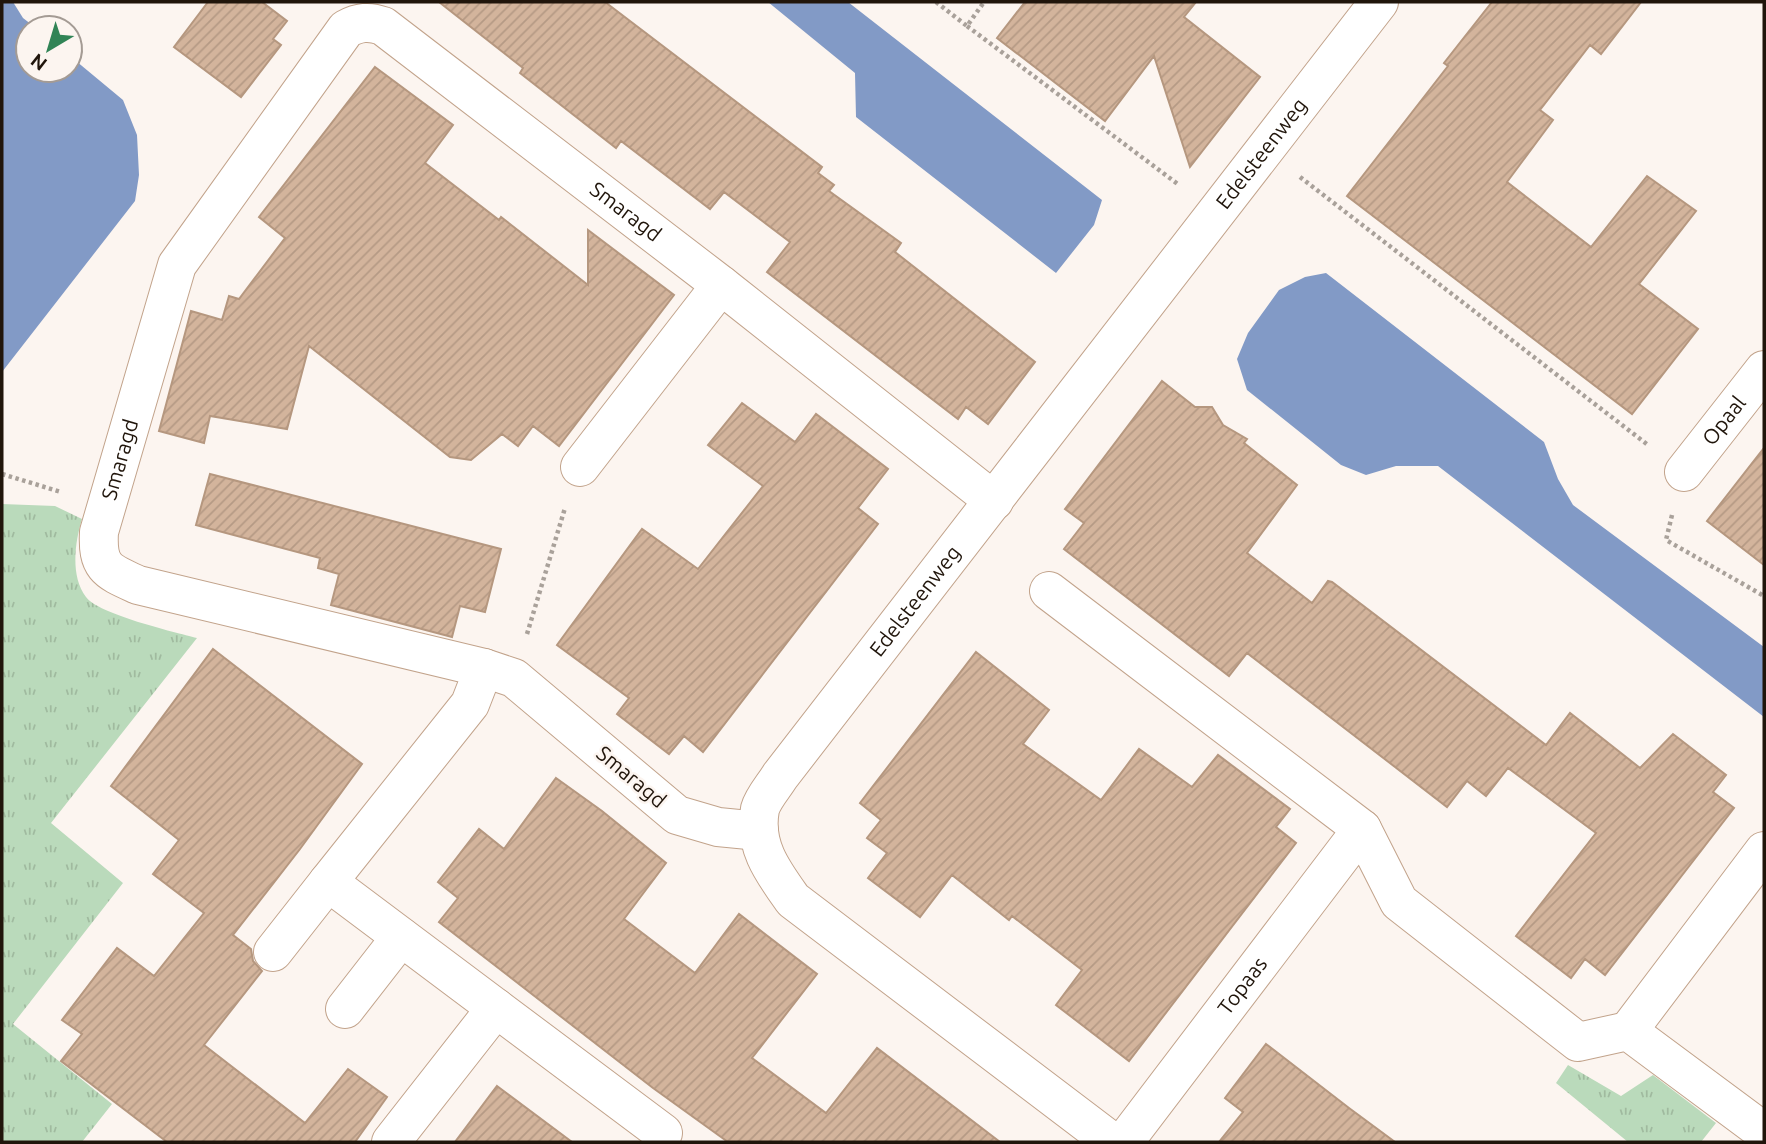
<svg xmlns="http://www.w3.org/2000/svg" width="1766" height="1144" font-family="Ubuntu,sans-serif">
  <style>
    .grass { fill: url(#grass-tufts) }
    .water { fill: #829ac6 }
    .building { fill: url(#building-hatch); stroke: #b5977f; stroke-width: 2 }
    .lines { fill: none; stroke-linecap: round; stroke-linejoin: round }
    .minor-casing { stroke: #c2a38b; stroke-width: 40 }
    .path { stroke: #a9a19a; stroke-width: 4.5; stroke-dasharray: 3.5 3.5; stroke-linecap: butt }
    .minor { stroke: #fff; stroke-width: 38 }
    .labels { text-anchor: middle; stroke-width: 5; stroke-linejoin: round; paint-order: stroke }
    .street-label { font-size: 21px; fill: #20150b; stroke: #fcf5f0 }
  </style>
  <defs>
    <pattern id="grass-tufts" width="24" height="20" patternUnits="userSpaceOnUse" patternTransform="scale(1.75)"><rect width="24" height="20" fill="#badabb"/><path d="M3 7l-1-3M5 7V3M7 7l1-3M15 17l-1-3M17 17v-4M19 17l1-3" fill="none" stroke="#a0ba9f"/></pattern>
    <pattern id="building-hatch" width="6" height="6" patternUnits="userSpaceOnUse" patternTransform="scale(1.75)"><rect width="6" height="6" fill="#d3b49c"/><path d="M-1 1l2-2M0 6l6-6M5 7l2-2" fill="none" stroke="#b59a85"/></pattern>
  </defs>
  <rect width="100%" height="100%" fill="#fcf5f0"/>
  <!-- grass -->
  <path class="grass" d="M 2,504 L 55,506 L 82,519 C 75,542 70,576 86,597 C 98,614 174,632 197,638 L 51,823 L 123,883 L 13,1024 L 112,1104 L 82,1142 L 2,1142 Z
    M 1568,1065 L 1621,1096 L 1653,1075 L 1716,1123 L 1701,1142 L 1628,1142 L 1556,1083 Z"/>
  <!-- water -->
  <path class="water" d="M 2,2 L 13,2 L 23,18 L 36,28 L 28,28 L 28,70 L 70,70 L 70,56 L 123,100 L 137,135 L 139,175 L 135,201 L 2,372 Z
    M 768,2 L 848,2 L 1102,200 L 1094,225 L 1056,273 L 856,117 L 855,73 Z
    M 1326,273 L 1544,442 L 1558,479 L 1573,505 L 1764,647 L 1764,717 L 1438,466 L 1396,466 L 1366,475 L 1341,465 L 1247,390 L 1237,359 L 1248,333 L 1279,290 L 1305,277 Z"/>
  <!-- building -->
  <path class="building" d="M 208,2 L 262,2 L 287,21 L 273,39 L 281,45 L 241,97 L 174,47 Z
    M 439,2 L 605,2 L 822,167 L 818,173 L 834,185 L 829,191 L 901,243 L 895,252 L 1035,362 L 988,424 L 966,407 L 958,419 L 767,272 L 790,242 L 724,192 L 710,209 L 621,141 L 616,148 L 520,73 L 523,68 Z
    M 1025,2 L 1196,2 L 1184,17 L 1260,77 L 1190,167 L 1154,56 L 1105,121 L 997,38 Z
    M 1492,2 L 1641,2 L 1601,54 L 1590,45 L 1540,110 L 1553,120 L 1507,182 L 1591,247 L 1647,176 L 1696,211 L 1639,284 L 1698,329 L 1632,414 L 1347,196 L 1448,66 L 1444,63 Z
    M 375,67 L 453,125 L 425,163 L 499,220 L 501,217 L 588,285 L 588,230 L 674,295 L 559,446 L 533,426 L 518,446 L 502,434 L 471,460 L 450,457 L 309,346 L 287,429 L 210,416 L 204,443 L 159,431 L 191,311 L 222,320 L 229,296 L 239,299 L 285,238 L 259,217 Z
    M 1162,381 L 1195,407 L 1212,407 L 1223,425 L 1247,439 L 1244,443 L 1297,485 L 1247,553 L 1312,603 L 1328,581 L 1332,582 L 1546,745 L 1570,713 L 1640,768 L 1673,734 L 1726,775 L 1713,792 L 1734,808 L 1605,975 L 1585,959 L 1571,978 L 1516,936 L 1596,833 L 1508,768 L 1486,796 L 1467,781 L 1447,807 L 1247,653 L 1229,676 L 1064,549 L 1084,523 L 1065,509 Z
    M 742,403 L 795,442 L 816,414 L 888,469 L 858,508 L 878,524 L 703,752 L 684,736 L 669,754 L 617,714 L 629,698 L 557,645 L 642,529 L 698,569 L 763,486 L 708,445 Z
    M 1764,448 L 1764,565 L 1707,521 Z
    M 210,474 L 501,549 L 485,612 L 460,606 L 452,637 L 331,605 L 339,574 L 318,568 L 320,558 L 196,525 Z
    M 213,649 L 362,764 L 300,849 L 233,935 L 251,949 L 253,961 L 262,971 L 204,1045 L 305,1123 L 348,1069 L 387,1097 L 355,1142 L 167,1142 L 61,1061 L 82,1034 L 62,1020 L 117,948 L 154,976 L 204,913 L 153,874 L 179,840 L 111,786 Z
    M 976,652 L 1049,710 L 1023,744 L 1101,800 L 1139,749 L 1192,787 L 1218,755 L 1290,809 L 1276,827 L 1296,843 L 1129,1061 L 1056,1005 L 1082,970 L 1012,916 L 1009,920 L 952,875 L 920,917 L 868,878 L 887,853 L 867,838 L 881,820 L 860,803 Z
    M 556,778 L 602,811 L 666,863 L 624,919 L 658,945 L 695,973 L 739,914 L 817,974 L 752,1058 L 826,1113 L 877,1048 L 1000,1142 L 728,1142 L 653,1088 L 439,922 L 458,898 L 438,882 L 479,829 L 504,849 Z
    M 1266,1044 L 1349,1108 L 1395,1142 L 1219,1142 L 1243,1112 L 1225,1098 Z
    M 497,1086 L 572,1142 L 455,1142 Z"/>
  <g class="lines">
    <!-- minor casing -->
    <g class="minor-casing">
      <g id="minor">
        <path d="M 580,467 L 721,285"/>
        <path id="s1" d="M 1684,472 L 1764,370"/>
        <path d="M 1049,591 L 1362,829"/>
        <path id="s2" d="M 759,831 L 718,827 L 677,815 L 514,678 L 484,668 L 138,585 C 107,571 97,568 99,532 L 177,265 L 346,29 C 359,22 369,21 383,26 L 721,285 L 994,501"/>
        <path d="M 273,952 L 328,882"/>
        <path d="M 496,1008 L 663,1133"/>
        <path d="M 345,1009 L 401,937"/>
        <path d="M 1628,1031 L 1764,851"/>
        <path d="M 391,1142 L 496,1008 L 328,882 L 470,704 L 484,668"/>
        <path id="s3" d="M 1112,1142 L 793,900 C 773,872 753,846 760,809 C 763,798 774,786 780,776 L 1379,2"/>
        <path id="s4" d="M 1124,1142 L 1362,829 L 1399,902 L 1578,1042 L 1628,1031 L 1764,1132"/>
      </g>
    </g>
    <!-- path -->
    <path class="path" d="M 936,2 L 967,26 L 984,2
      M 967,26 L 1179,185
      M 1300,177 L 1648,445
      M 2,474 L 61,492
      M 1672,515 L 1666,540 L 1764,596
      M 527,634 L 565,508"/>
    <!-- minor -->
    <use href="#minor" class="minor"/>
  </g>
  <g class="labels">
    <!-- street labels -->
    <g class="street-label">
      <text dy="7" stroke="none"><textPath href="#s3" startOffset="1326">Edelsteenweg</textPath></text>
      <text dy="7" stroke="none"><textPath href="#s2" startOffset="1670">Smaragd</textPath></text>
      <text dy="7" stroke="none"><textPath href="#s1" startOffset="65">Opaal</textPath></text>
      <text dy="7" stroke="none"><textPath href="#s2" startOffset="833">Smaragd</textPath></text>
      <text dy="7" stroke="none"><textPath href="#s3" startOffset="760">Edelsteenweg</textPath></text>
      <text transform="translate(631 777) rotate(40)" y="7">Smaragd</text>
      <text dy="7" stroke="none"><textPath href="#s4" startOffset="196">Topaas</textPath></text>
    </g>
  </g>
  <!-- border -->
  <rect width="1766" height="1144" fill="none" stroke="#20150b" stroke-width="7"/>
  <!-- north arrow -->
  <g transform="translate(49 49) rotate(218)"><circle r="33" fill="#fcf5f0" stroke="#a49b94" stroke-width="2"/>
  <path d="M0-5L12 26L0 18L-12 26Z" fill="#318456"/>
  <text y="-10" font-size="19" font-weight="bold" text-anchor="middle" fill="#20150b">N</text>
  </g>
</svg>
